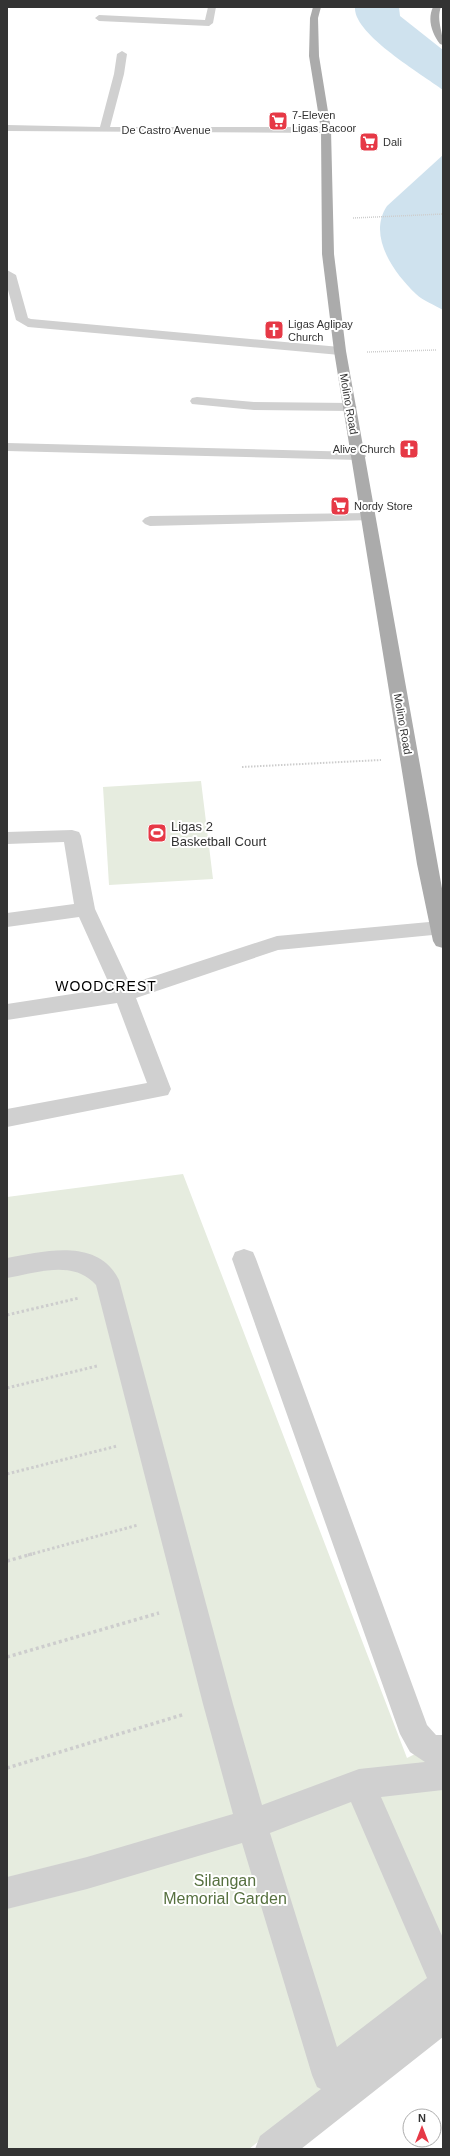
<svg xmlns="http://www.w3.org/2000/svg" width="450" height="2156" font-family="Helvetica,sans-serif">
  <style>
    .green { fill: #e6ecdf }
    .water { fill: #cfe2ee }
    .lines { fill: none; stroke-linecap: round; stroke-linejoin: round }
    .path-far3 { stroke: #cdcdcd; stroke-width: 1.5; stroke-dasharray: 1 1; stroke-linecap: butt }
    .path-far2 { stroke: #cdcdcd; stroke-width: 2; stroke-dasharray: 1.5 1.5; stroke-linecap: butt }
    .path-far1 { stroke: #cdcdcd; stroke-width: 3; stroke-dasharray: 2.5 2.5; stroke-linecap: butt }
    .path { stroke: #cdcdcd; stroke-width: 3.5; stroke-dasharray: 3 3; stroke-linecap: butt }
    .minor { fill: #d0d0d0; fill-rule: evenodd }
    .major { fill: #ababab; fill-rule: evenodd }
    .labels { text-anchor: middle; stroke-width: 4; stroke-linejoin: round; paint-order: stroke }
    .far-poi-label { font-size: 11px; fill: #333; stroke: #fff; text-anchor: start }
    .far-street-label { font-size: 11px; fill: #333; stroke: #fff }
    .poi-label { font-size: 13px; fill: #333; stroke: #fff; text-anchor: start }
    .neighbourhood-label { font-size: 14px; letter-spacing: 1px; fill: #000; stroke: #fff }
    .near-park-label { font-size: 16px; fill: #56703f; stroke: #fff }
  </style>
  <rect width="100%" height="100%" fill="#fff"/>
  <!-- green -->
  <path class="green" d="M 201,781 L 213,879 L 109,885 L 103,787 Z
    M 183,1174 L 407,1758 L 443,1740 L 443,1996 L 249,2149 L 7,2149 L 7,1197 Z"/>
  <!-- water -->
  <path class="water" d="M 355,7 L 399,7 L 400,16 L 443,50 L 443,90 C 422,74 353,34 355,7 Z
    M 443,155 L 443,310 C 435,305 423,301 416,294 C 394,273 367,236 387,206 Z"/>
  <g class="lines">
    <!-- path-far3 -->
    <path class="path-far3" d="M 353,218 L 443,214
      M 367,352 L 436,350"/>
    <!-- path-far2 -->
    <path class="path-far2" d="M 242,767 L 381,760"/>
    <!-- path-far1 -->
    <path class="path-far1" d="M 7,1315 L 79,1298
      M 7,1388 L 97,1366
      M 7,1474 L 117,1446
      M 28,1555 L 138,1525"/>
    <!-- path -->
    <path class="path" d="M 7,1561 L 32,1554
      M 7,1657 L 159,1613
      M 7,1768 L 185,1714"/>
    <!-- minor -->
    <path class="minor" d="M 208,7 L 216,7 L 213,23 L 209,26 L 99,21 L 95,18 L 99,15 L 205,20 Z
      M 122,51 L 127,54 L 124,74 L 110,127 L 326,127 L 331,130 L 326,133 L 7,131 L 7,125 L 100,127 L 114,74 L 117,54 Z
      M 7,270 L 16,275 L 28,318 L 31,319 L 340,347 L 346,351 L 340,355 L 28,327 L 16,320 L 7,286 Z
      M 197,397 L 254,402 L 350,403 L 357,407 L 350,411 L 254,410 L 192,404 L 190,401 L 192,398 Z
      M 7,443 L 359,452 L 364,453 L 366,456 L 364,459 L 359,460 L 7,451 Z
      M 367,513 L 372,514 L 374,517 L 372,520 L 150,526 L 145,524 L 142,521 L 145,518 L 150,516 Z
      M 72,830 L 79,832 L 81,836 L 95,909 L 130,984 L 277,936 L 440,921 L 443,922 L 443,934 L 278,950 L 136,998 L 171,1089 L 168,1095 L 7,1127 L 7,1109 L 147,1083 L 117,1003 L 7,1020 L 7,1004 L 111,988 L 79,917 L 7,927 L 7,913 L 74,904 L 64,842 L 7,844 L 7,832 Z
      M 244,1249 L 253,1252 L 256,1259 L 427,1725 L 436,1735 L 443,1735 L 443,1790 L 381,1797 L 443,1938 L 443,2037 L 301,2149 L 255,2149 L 260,2136 L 321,2089 L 317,2087 L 312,2075 L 242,1843 L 87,1889 L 7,1909 L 7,1877 L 87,1857 L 233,1814 L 203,1704 L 96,1285 C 73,1259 36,1273 7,1278 L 7,1258 C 44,1251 98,1237 119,1280 L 233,1704 L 262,1805 L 359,1769 L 425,1762 L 410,1752 L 400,1734 L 232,1259 L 235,1252 ZM 351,1802 L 427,1978 L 337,2047 L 270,1833 Z"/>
    <!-- major -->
    <path class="major" d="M 313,7 L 321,7 L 318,18 L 319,56 L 331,130 L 334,254 L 346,351 L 443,894 L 443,948 L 436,946 L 433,941 L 417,864 L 334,351 L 322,254 L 321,130 L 309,56 L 310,18 Z
      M 433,7 L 441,7 C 436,20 443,31 443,45 L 440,44 C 432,33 427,20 433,7 Z"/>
  </g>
  <!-- icons -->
  <defs>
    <g id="supermarket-square" transform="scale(1)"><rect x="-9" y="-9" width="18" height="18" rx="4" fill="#e63946" stroke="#fff"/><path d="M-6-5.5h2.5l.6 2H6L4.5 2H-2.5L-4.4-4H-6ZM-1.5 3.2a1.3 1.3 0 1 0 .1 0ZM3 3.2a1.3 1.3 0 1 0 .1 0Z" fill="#fff"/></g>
    <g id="church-square" transform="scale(1)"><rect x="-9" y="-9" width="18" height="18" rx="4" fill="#e63946" stroke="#fff"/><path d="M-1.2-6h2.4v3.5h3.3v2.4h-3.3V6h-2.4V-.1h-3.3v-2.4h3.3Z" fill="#fff"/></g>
    <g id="stadium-square" transform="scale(1)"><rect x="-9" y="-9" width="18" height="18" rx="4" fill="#e63946" stroke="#fff"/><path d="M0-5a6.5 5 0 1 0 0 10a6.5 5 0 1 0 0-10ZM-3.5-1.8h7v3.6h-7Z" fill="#fff"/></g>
  </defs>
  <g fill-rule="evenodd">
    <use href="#supermarket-square" x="278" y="121"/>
    <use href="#supermarket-square" x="369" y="142"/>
    <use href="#church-square" x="274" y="330"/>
    <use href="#church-square" x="409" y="449"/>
    <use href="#supermarket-square" x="340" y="506"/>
    <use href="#stadium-square" x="157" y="833"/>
  </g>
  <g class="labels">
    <!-- far-poi labels -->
    <g class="far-poi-label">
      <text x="292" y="119">7-Eleven<tspan x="292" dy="13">Ligas Bacoor</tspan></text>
      <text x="383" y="146">Dali</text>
      <text x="288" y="328">Ligas Aglipay<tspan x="288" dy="13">Church</tspan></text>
      <text x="395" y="453" text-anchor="end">Alive Church</text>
      <text x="354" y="510">Nordy Store</text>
    </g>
    <!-- far-street labels -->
    <g class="far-street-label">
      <text x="166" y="134">De Castro Avenue</text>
      <text transform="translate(349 404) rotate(80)" y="4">Molino Road</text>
      <text transform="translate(403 724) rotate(80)" y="4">Molino Road</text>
    </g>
    <!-- poi labels -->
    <g class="poi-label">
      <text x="171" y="831">Ligas 2<tspan x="171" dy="15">Basketball Court</tspan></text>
    </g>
    <!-- neighbourhood labels -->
    <g class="neighbourhood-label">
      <text x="106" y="991">WOODCREST</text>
    </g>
    <!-- near-park labels -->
    <g class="near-park-label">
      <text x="225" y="1886">Silangan<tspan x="225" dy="18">Memorial Garden</tspan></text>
    </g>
  </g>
  <!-- border -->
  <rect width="450" height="2156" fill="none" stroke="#333333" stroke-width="16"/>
  <!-- north arrow -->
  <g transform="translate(422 2128)"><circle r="19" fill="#ffffff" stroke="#adadad"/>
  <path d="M0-3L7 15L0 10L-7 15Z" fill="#e63946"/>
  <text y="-6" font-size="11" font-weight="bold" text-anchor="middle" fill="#333333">N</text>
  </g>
</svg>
